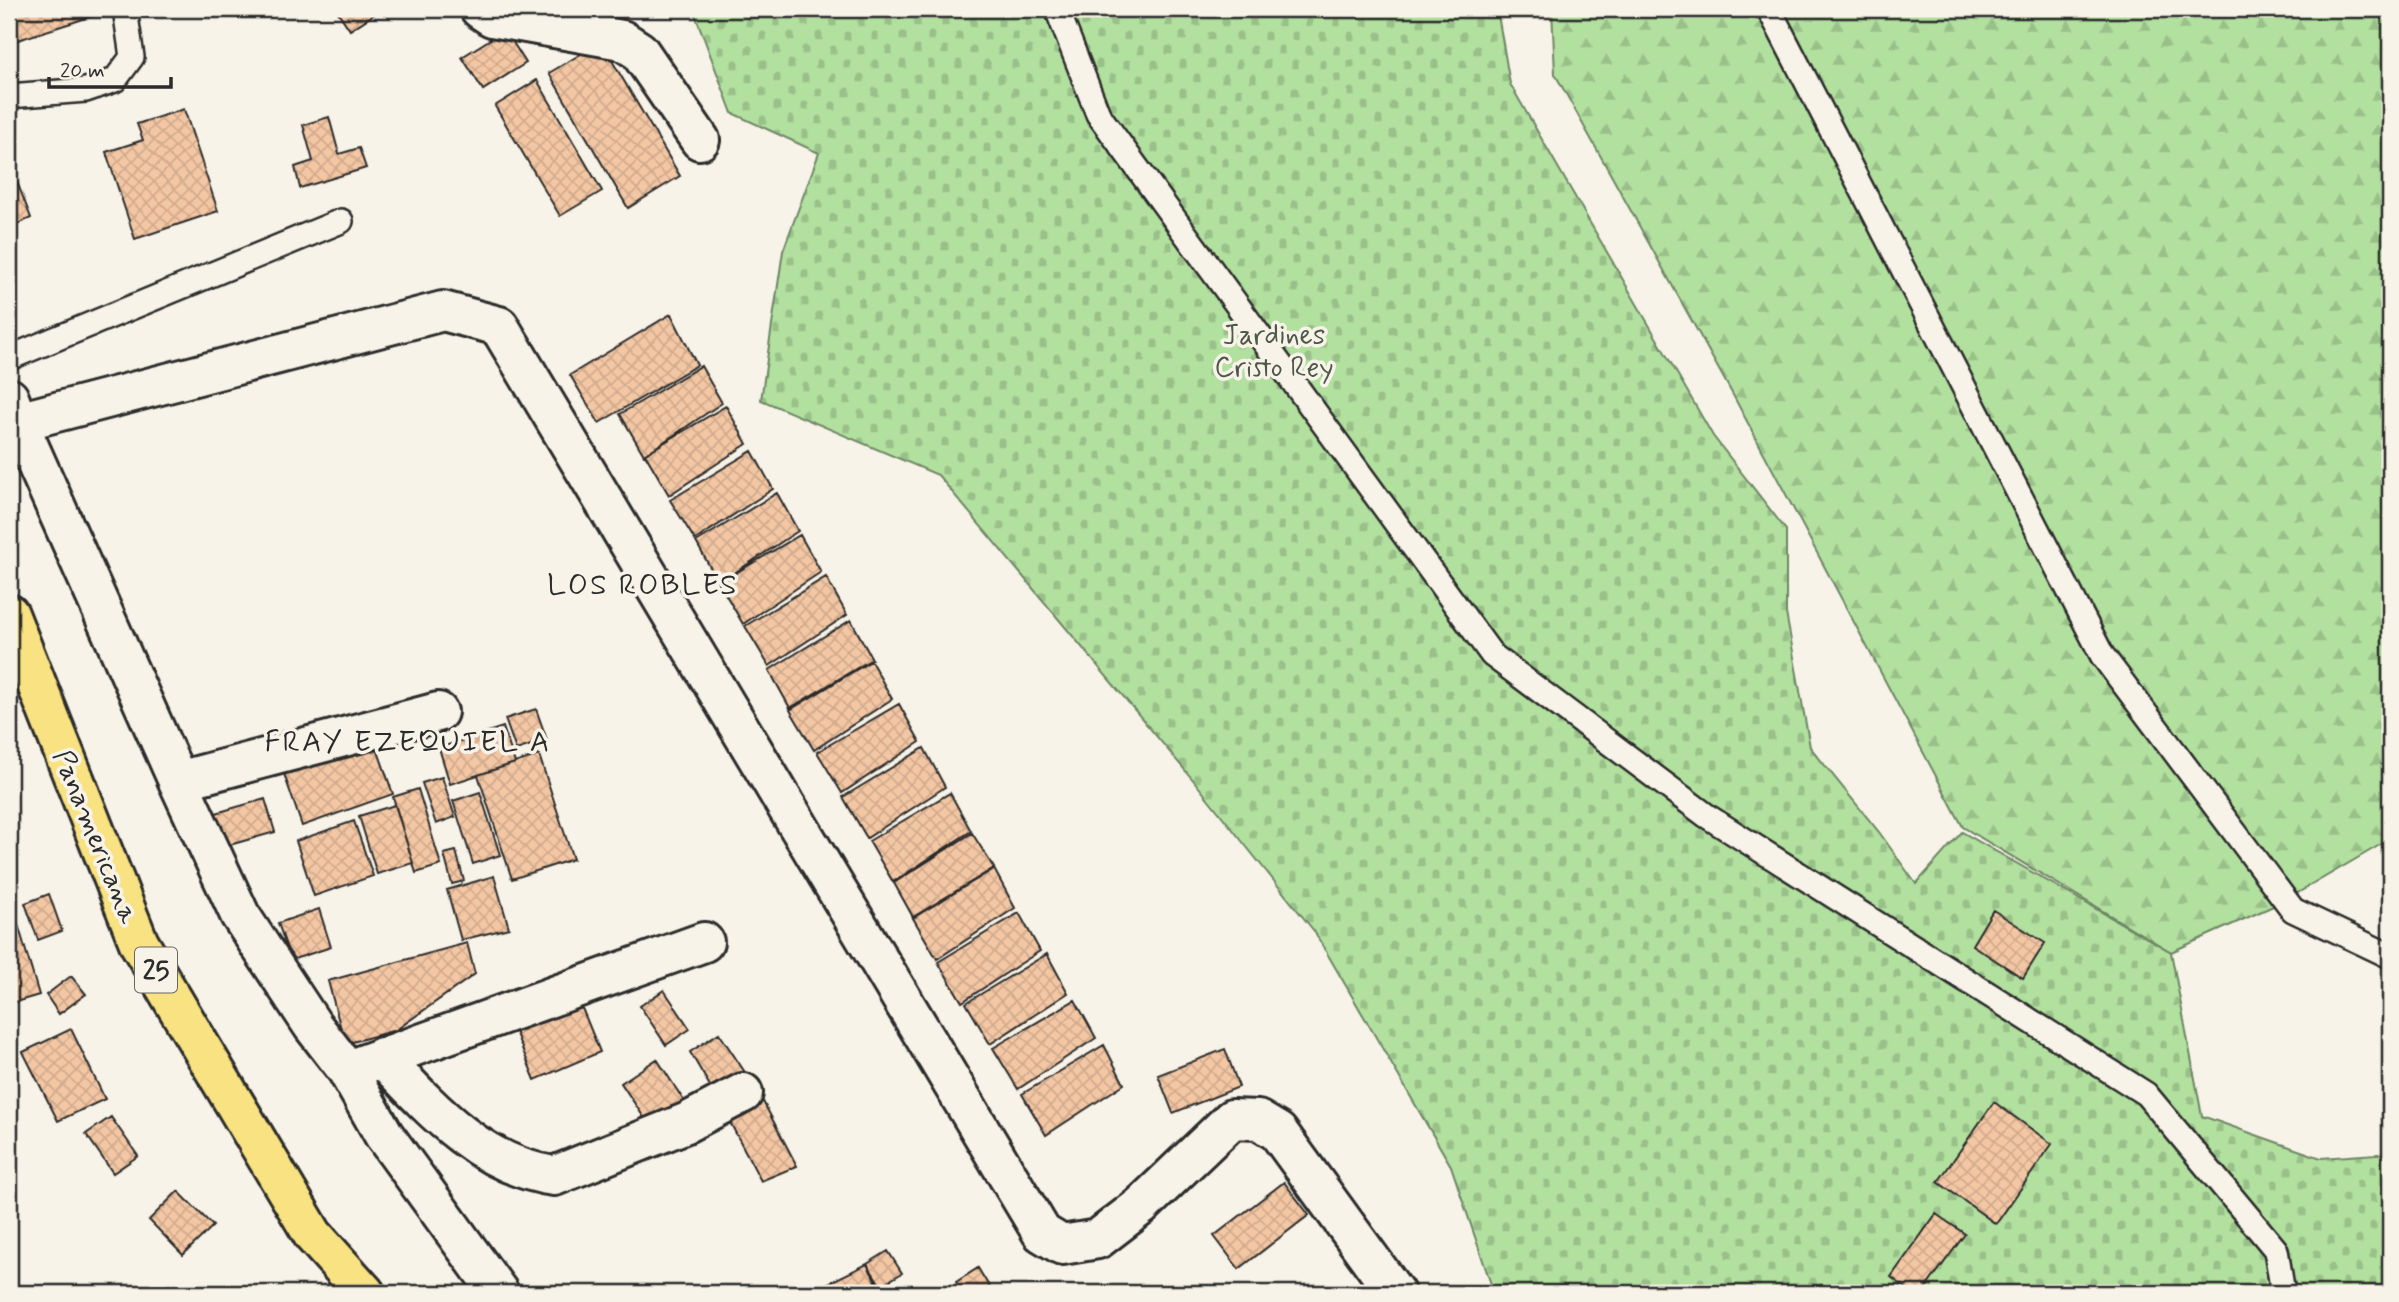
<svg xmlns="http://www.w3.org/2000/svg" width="2399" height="1302" font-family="Mynerve,sans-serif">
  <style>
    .forest { fill: url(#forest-firs); stroke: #6e8665; stroke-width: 2 }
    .cemetery { fill: url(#cemetery-stones); stroke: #6e8665; stroke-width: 2 }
    .building { fill: url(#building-cross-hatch); stroke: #2b2b2b; stroke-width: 2 }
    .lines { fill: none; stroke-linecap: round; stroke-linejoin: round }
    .service-casing { stroke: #2b2b2b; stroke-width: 28 }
    .minor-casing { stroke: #2b2b2b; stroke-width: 44 }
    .primary-casing { stroke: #2b2b2b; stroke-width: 44 }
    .service { stroke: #f7f3e8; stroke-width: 23 }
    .minor { stroke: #f7f3e8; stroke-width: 38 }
    .primary { stroke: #f8e281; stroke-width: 38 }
    .labels { text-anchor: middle; stroke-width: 7; stroke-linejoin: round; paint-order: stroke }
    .shield { fill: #f7f3e8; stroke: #686764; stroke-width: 2 }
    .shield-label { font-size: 26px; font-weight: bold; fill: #2b2b2b }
    .park-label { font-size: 28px; fill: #4d5848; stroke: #f7f3e8 }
    .street-label { font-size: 28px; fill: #2b2b2b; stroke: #f7f3e8 }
    .neighbourhood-label { font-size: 30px; letter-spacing: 2px; fill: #2b2b2b; stroke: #f7f3e8 }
  </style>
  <defs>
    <pattern id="forest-firs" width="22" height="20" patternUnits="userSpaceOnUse" patternTransform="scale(1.75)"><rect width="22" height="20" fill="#b2e09f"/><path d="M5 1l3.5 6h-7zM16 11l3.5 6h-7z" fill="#99c089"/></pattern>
    <pattern id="cemetery-stones" width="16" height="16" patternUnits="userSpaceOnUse" patternTransform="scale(1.75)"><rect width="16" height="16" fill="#b2e09f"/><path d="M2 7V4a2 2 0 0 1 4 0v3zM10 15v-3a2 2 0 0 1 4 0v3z" fill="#99c089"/></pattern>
    <pattern id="building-cross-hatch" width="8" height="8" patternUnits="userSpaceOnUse" patternTransform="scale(1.75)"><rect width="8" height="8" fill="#f4c7a4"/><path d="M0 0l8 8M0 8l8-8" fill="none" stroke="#d1ab8d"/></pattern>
  </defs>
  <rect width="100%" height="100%" fill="#f7f3e8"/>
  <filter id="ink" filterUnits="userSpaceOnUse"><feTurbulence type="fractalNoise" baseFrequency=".0143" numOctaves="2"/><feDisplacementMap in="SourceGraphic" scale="14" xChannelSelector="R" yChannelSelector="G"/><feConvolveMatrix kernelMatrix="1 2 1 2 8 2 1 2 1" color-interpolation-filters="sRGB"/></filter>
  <g filter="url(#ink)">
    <!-- forest -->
    <path class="forest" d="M 1552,9 L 2390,9 L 2390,839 L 2282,902 L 2171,952 L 1963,827 L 1733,395 L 1555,74 Z"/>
    <!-- cemetery -->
    <path class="cemetery" d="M 693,9 L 1497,9 L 1510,84 L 1713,436 L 1786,530 L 1786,613 L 1810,747 L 1879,832 L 1916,884 L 1962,832 L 2171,952 L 2202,1116 L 2321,1158 L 2390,1153 L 2390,1293 L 1494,1293 L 1451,1166 L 1314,931 L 1194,781 L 938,475 L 761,400 L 783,251 L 819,153 L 732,113 Z"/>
    <!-- building -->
    <path class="building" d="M 9,9 L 101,9 L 102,13 L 9,43 Z
      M 336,9 L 382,9 L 350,30 Z
      M 505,30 L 526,63 L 483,90 L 462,57 Z
      M 601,42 L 680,176 L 628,208 L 549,73 Z
      M 537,80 L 602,191 L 560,216 L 495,106 Z
      M 184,109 L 218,211 L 135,239 L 106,152 L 143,140 L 137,124 Z
      M 329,117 L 339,154 L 359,148 L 366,168 L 300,188 L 295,167 L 313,161 L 303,125 Z
      M 9,161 L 31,218 L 9,228 Z
      M 671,314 L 697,365 L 599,423 L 570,375 Z
      M 701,366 L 722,403 L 644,455 L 620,414 Z
      M 726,406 L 747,444 L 669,495 L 645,454 Z
      M 752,451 L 773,489 L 695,540 L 670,500 Z
      M 777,493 L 798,531 L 719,583 L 696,542 Z
      M 800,535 L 821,572 L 743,624 L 719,583 Z
      M 826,577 L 847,615 L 769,666 L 745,626 Z
      M 851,620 L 872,659 L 790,708 L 769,670 Z
      M 871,661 L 892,699 L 814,750 L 790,710 Z
      M 899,704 L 920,742 L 842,793 L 817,752 Z
      M 536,709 L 547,740 L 516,750 L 505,719 Z
      M 503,727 L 515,763 L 450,784 L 439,748 Z
      M 372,734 L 393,794 L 302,826 L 281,765 Z
      M 924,748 L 945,787 L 867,838 L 843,797 Z
      M 539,755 L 573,859 L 512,879 L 478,775 Z
      M 442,777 L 455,817 L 436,824 L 422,783 Z
      M 418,789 L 441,865 L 416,873 L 393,797 Z
      M 480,792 L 500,855 L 473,864 L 453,801 Z
      M 950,793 L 971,831 L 893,882 L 869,841 Z
      M 265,799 L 275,832 L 219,848 L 209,815 Z
      M 395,805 L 413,863 L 377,874 L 359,816 Z
      M 354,821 L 373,876 L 314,896 L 296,841 Z
      M 972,833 L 994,868 L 913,917 L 894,883 Z
      M 456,851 L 464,881 L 452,884 L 444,854 Z
      M 9,860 L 19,885 L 9,889 Z
      M 994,869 L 1015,908 L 937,959 L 913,918 Z
      M 494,876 L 509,928 L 461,940 L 447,890 Z
      M 49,894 L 62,931 L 38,940 L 25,903 Z
      M 319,909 L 331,947 L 291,960 L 278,923 Z
      M 1993,910 L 2045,943 L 2023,978 L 1972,945 Z
      M 1019,913 L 1040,951 L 962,1002 L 938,962 Z
      M 17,921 L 39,995 L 9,1004 L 9,924 Z
      M 467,943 L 475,974 L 396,1030 L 345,1044 L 328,981 Z
      M 1047,954 L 1068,993 L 990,1044 L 966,1003 Z
      M 71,976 L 86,994 L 59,1014 L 46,995 Z
      M 664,990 L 690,1029 L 666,1045 L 640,1006 Z
      M 575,991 L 600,1052 L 535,1080 L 510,1019 Z
      M 1075,1000 L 1096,1038 L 1018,1089 L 993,1048 Z
      M 71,1029 L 105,1099 L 58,1121 L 23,1052 Z
      M 719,1033 L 750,1080 L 717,1098 L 690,1052 Z
      M 1104,1045 L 1124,1084 L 1046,1135 L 1022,1094 Z
      M 1225,1049 L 1239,1087 L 1173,1113 L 1158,1075 Z
      M 657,1059 L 686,1104 L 651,1128 L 621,1083 Z
      M 758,1092 L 797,1166 L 761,1181 L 723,1109 Z
      M 1994,1102 L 2052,1144 L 1996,1224 L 1938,1182 Z
      M 111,1117 L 138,1156 L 113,1173 L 86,1134 Z
      M 1284,1182 L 1309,1215 L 1239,1269 L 1214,1236 Z
      M 178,1191 L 213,1226 L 183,1255 L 149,1220 Z
      M 1936,1214 L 1965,1234 L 1922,1293 L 1913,1293 L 1891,1277 Z
      M 888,1251 L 902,1273 L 881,1286 L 867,1264 Z
      M 867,1264 L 882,1293 L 817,1293 L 816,1289 Z
      M 978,1268 L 993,1293 L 963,1293 L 956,1282 Z"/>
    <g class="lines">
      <!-- service casing -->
      <g class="service-casing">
        <path id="service" d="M 1057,9 L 1098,114 L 1492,655 L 1707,816 L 2146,1094 L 2276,1250 L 2283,1293
          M 1769,9 L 2102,655 L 2293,910 L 2390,956
          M 9,96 L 86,90 L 115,80 L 132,57 L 125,9
          M 9,358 L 341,221"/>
      </g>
      <!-- minor casing -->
      <g class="minor-casing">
        <path id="minor" d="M 480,9 L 492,17 L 622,40 L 639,51 L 700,140
          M 9,398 L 18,422 L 443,311 L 499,326 L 1042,1233 L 1062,1245 L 1098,1239 L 1141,1206 L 1232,1119 L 1258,1120 L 1278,1132 L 1395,1293
          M 18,422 L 178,781 L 240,915 L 313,1026 L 347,1070 L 384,1135 L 499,1293
          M 178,781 L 438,712
          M 382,1057 C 429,1107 481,1166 554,1176 L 686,1123 L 743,1093
          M 362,1065 L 704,942"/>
      </g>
      <!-- primary casing -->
      <g class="primary-casing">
        <path id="primary" d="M 9,614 L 139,943 L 313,1235 L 365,1293"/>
      </g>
      <!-- service -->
      <use href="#service" class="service"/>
      <!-- minor -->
      <use href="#minor" class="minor"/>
      <!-- primary -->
      <use href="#primary" class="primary"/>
    </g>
  </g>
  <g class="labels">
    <!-- shield labels -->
    <rect class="shield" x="135" y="947.5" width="42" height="45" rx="5"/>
    <g class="shield-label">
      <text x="156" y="979">25</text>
    </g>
    <!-- park labels -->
    <g class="park-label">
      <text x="1274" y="344">Jardines<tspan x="1274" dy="32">Cristo Rey</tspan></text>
    </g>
    <!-- street labels -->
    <g class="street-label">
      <text transform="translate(97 836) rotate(68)" y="10">Panamericana</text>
    </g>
    <!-- neighbourhood labels -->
    <g class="neighbourhood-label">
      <text x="643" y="594">LOS ROBLES</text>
      <text x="408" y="751">FRAY EZEQUIEL A</text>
    </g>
  </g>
  <!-- margin -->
  <rect width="2399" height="1302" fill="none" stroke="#f7f3e8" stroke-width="35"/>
  <rect x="18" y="18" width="2364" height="1267" fill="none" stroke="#2b2b2b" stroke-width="2.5" filter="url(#ink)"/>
  <!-- scale -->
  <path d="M49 77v10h122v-10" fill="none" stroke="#2b2b2b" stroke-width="3.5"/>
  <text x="60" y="77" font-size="21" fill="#2b2b2b" stroke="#f7f3e8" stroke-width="5" paint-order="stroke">20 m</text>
</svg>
